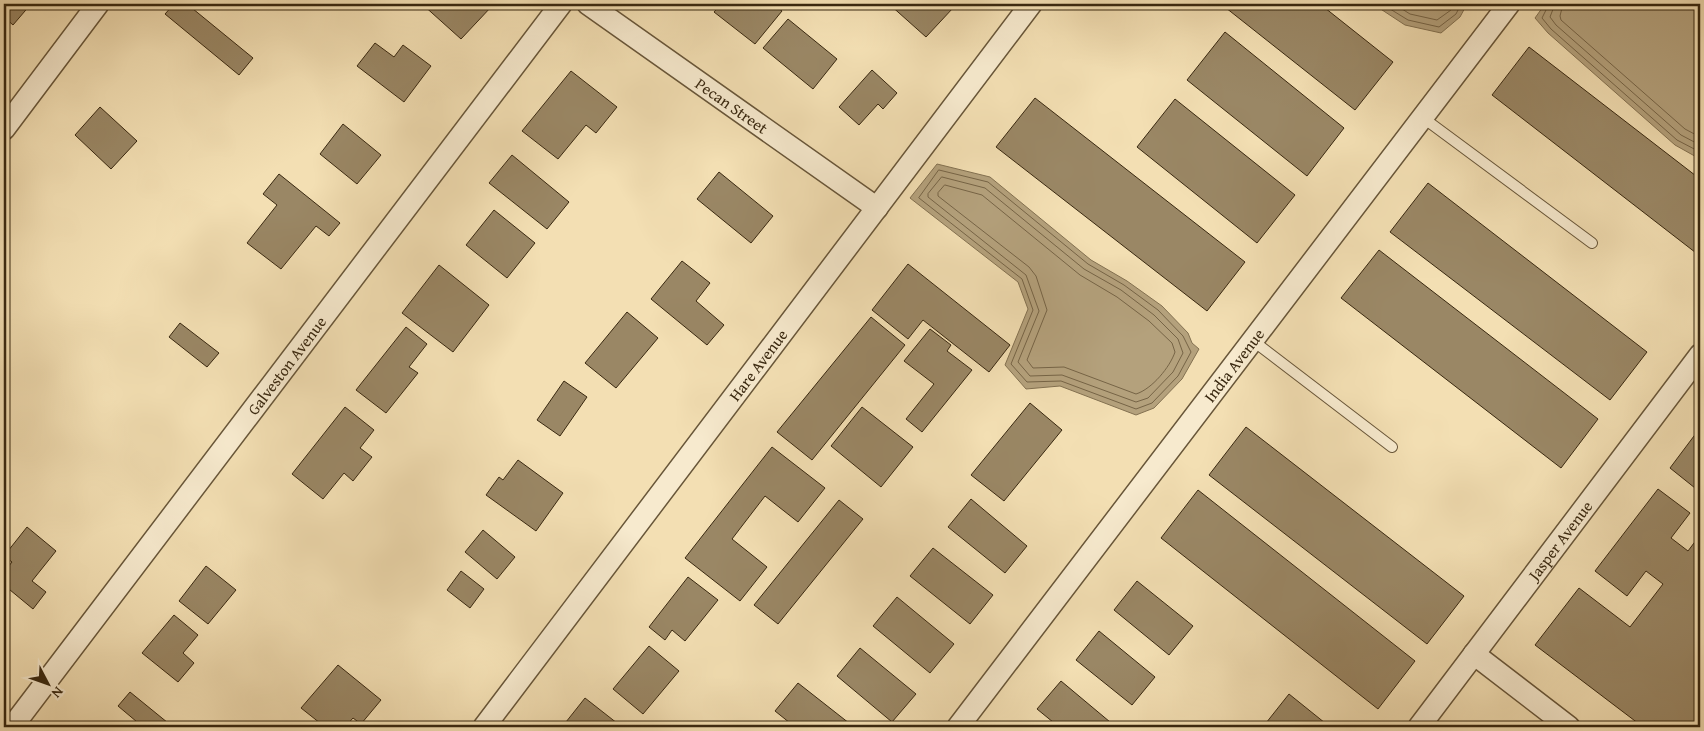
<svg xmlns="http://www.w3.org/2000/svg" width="1704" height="731" font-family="'Gentium Book Plus',serif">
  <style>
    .water { fill: #b4a17c; stroke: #837151 }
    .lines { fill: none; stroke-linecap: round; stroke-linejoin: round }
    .shore { stroke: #766446; stroke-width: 1 }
    .building { fill: #9a8765; stroke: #392810 }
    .lane-casing { stroke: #685639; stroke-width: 12 }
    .street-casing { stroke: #685639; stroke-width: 24 }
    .lane { stroke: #f7eace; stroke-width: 10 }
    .street { stroke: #f7eace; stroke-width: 21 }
    .labels { text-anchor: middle; stroke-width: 5; stroke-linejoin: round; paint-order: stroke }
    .street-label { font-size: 16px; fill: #392810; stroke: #f7eace }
  </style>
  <rect width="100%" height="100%" fill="#f3dfb3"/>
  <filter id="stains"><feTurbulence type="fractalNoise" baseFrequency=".004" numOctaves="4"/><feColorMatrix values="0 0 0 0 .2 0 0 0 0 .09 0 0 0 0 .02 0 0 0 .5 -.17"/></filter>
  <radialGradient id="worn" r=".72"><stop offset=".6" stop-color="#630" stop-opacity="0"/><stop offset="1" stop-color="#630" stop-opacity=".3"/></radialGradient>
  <!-- water -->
  <path class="water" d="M 1373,4 L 1467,4 L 1460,17 L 1441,33 L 1405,25 Z
    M 1545,4 L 1700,4 L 1700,159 L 1675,145 L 1548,33 L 1535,18 Z
    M 937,164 L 990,177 L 1091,260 L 1127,281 L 1162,306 L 1188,333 L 1192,343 L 1199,349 L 1182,379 L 1154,408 L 1136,415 L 1060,386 L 1026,389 L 1005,365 L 1028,309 L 1018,282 L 910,198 Z"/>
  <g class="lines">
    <!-- shore -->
    <path class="shore" d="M 1382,4 L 1408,20 L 1439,27 L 1456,14 L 1461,4
      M 1394,4 L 1410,14 L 1437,20 L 1451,10 L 1454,4
      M 1549,4 L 1542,18 L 1551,29 L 1677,140 L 1700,152
      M 1555,4 L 1550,17 L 1556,25 L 1681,135 L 1700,145
      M 1563,4 L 1560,16 L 1561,20 L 1685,129 L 1700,137
      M 939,170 L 988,182 L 1088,264 L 1124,285 L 1158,310 L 1183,336 L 1191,352 L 1178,376 L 1152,403 L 1136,409 L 1061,381 L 1027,382 L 1011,364 L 1033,310 L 1022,279 L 919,198 Z
      M 942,177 L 985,188 L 1084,269 L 1121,290 L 1154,315 L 1178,339 L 1183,353 L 1173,372 L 1148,398 L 1136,402 L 1062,375 L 1030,376 L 1018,362 L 1039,311 L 1026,275 L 928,197 L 928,194 Z
      M 945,185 L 982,195 L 1080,275 L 1117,297 L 1149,321 L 1172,343 L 1175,352 C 1170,367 1152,389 1136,394 L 1064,367 L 1033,368 L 1027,360 L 1047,310 L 1036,276 L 1029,267 L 938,196 L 938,193 Z"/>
  </g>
  <!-- building -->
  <path class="building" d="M 4,4 L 31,4 L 13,25 L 4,17 Z
    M 174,4 L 187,4 L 253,58 L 239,75 L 165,14 Z
    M 422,4 L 490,4 L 492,6 L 461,39 Z
    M 721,4 L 773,4 L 782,11 L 755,44 L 714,12 Z
    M 889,4 L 948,4 L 953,8 L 926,37 Z
    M 1221,4 L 1320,4 L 1393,62 L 1355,110 Z
    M 788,19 L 837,59 L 813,89 L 763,48 Z
    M 1225,32 L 1344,128 L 1307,176 L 1187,80 Z
    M 375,43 L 394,57 L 403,45 L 431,66 L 404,102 L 357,66 Z
    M 1529,47 L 1700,179 L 1700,256 L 1492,95 Z
    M 872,70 L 897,93 L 883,109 L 878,104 L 859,125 L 839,107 Z
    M 571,71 L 617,107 L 596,133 L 586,125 L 558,159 L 522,131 Z
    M 1035,98 L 1245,262 L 1207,311 L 996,147 Z
    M 1175,99 L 1295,195 L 1257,243 L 1137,147 Z
    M 100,107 L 137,141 L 111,169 L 75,135 Z
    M 343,124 L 381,155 L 357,184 L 320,154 Z
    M 512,155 L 569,202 L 547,229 L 489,183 Z
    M 719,172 L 773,216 L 751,243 L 697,199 Z
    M 279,174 L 340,223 L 329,236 L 316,226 L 281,269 L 247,243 L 277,205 L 263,194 Z
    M 1428,183 L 1647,352 L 1610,400 L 1390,232 Z
    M 494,210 L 535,243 L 507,278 L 466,245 Z
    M 1379,250 L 1598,419 L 1561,468 L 1341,298 Z
    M 682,261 L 710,283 L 696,301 L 724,325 L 707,345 L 651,299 Z
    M 908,264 L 1010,345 L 989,372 L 923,320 L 908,339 L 872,310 Z
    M 439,265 L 489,305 L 453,352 L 402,313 Z
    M 627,312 L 658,338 L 616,388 L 585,363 Z
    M 871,317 L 905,345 L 812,460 L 777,432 Z
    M 180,323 L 219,353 L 207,367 L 169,337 Z
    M 406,327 L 427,344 L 409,367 L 418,373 L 386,413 L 356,390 Z
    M 930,329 L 951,345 L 947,351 L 972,370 L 922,432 L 906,419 L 934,384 L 904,361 Z
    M 564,381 L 587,397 L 560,436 L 537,420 Z
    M 1030,403 L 1062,430 L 1004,501 L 971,475 Z
    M 345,407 L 374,430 L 360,448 L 372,457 L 353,481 L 344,473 L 323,499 L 292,474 Z
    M 862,407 L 913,447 L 881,487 L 831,446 Z
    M 1246,427 L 1464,596 L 1427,644 L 1209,475 Z
    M 1700,428 L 1700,492 L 1670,468 Z
    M 772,447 L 825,488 L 798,522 L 765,496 L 732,539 L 767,567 L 740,601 L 685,558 Z
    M 518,460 L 563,493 L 536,531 L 486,495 L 499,477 L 503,480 Z
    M 1658,489 L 1690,513 L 1671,538 L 1688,551 L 1700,535 L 1700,652 L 1697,656 L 1700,658 L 1700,727 L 1643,727 L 1535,645 L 1579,588 L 1630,627 L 1663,584 L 1646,571 L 1627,596 L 1595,571 Z
    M 1198,490 L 1415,661 L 1378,709 L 1161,538 Z
    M 971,499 L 1027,546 L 1005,573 L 948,527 Z
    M 839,500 L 863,519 L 778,624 L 754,605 Z
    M 27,527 L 56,551 L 32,581 L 46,592 L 33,609 L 4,585 L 4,572 L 12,562 L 4,556 Z
    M 483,530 L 515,557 L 497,579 L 465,552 Z
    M 933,548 L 993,595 L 970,624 L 910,576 Z
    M 206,566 L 236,590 L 208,624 L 179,601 Z
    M 461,571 L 484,589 L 470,608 L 447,590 Z
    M 688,577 L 718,600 L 685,641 L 672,630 L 665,640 L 649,627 Z
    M 1137,581 L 1193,626 L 1169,655 L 1114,610 Z
    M 897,597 L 954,644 L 930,673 L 873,626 Z
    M 174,615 L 198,635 L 183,653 L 194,663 L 178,682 L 142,653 Z
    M 1099,631 L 1155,677 L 1132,705 L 1076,660 Z
    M 649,646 L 679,671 L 643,714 L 613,689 Z
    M 860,648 L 916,694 L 892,722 L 837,676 Z
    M 338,665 L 381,700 L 361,724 L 353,718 L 345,727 L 325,727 L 301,708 Z
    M 1061,681 L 1116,727 L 1059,727 L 1037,709 Z
    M 798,683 L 854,727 L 795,727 L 775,711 Z
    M 130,692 L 173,727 L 143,727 L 118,706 Z
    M 1289,694 L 1330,727 L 1272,727 L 1266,723 Z
    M 585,698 L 622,727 L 562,727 Z"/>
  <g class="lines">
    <!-- lane casing -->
    <g class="lane-casing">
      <path id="lane" d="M 1422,117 L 1592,243
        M 1252,340 L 1392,447"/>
    </g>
    <!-- street casing -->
    <g class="street-casing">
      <g id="street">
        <path id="s1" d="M 588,4 L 877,208"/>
        <path d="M 4,129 L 98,4"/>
        <path d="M 1474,654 L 1569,727"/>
        <path id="s2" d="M 12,727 L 561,4"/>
        <path id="s3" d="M 484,727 L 1031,4"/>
        <path id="s4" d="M 958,727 L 1509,4"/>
        <path id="s5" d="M 1419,727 L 1700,355"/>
      </g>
    </g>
    <!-- lane -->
    <use href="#lane" class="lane"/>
    <!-- street -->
    <use href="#street" class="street"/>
  </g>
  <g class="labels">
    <!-- street labels -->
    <g class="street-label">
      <text dy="6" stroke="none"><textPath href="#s1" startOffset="176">Pecan Street</textPath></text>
      <text dy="6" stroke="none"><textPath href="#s4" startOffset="455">India Avenue</textPath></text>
      <text dy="6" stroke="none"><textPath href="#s2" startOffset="454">Galveston Avenue</textPath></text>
      <text dy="6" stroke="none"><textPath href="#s3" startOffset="454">Hare Avenue</textPath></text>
      <text dy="6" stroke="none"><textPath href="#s5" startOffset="234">Jasper Avenue</textPath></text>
    </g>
  </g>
  <!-- margin -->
  <rect width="1704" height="731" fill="none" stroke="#f3dfb3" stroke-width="20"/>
  <rect x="5" y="5" width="1694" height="721" fill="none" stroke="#392810" stroke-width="2.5"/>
  <rect x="10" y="10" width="1684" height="711" fill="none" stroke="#392810"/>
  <!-- north arrow -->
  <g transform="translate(48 684) rotate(131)" stroke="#f7eace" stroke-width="4" paint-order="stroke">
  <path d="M0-4L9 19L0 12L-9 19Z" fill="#392810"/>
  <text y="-8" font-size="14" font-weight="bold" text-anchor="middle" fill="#392810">N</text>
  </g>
  <rect width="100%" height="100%" filter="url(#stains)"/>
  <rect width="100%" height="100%" fill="url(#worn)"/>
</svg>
